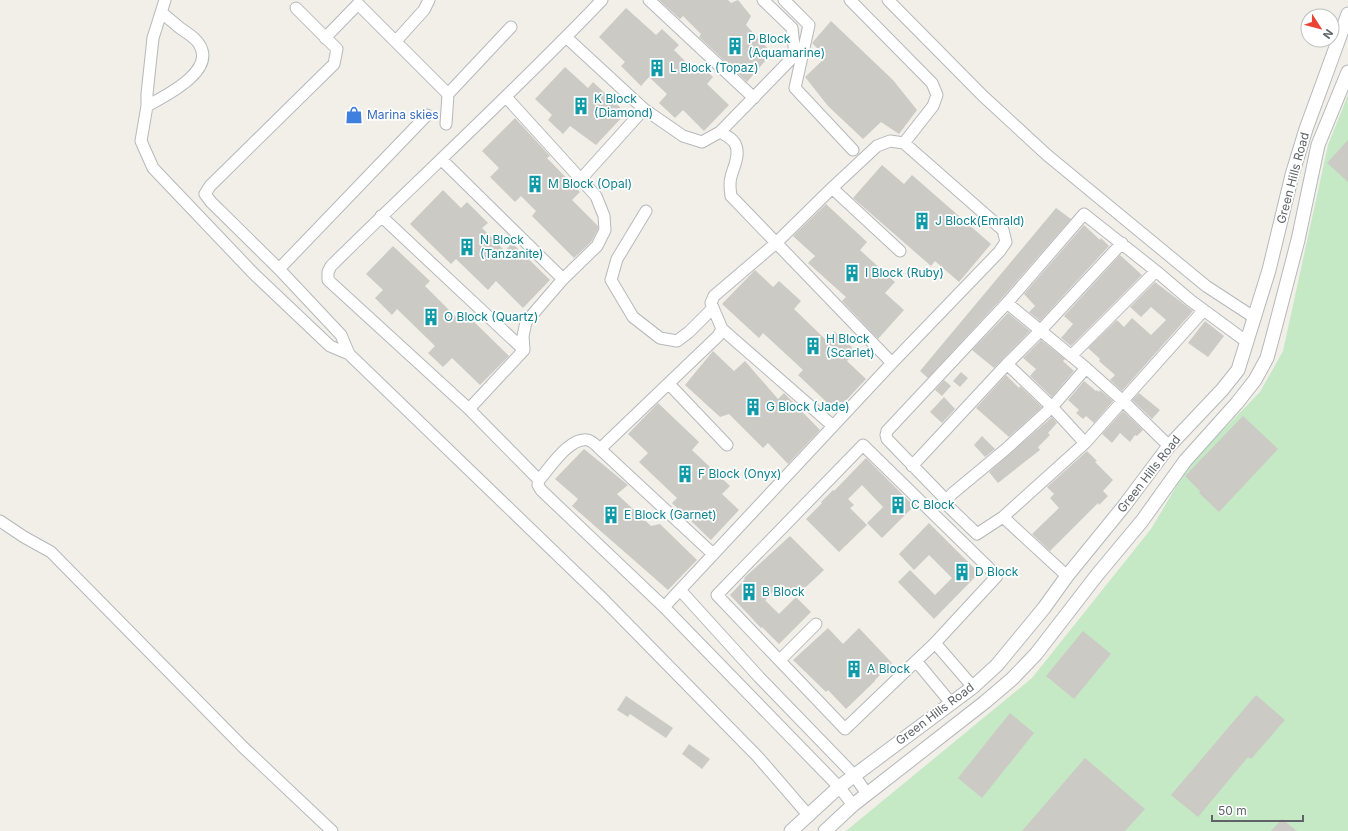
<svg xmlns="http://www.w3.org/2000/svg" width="1348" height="831" font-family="Inter,sans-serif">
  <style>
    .green { fill: #c5e8c5 }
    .building { fill: #cccac5 }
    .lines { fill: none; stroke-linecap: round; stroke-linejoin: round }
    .minor-casing { stroke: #b5b8bc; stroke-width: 13 }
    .tertiary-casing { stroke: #b5b8bc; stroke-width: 15 }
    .minor { stroke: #fff; stroke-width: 11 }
    .tertiary { stroke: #fff; stroke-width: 13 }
    .labels { text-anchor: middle; stroke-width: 3.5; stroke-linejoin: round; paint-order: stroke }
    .culture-label { font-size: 12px; fill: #0d838f; stroke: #fff; text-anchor: start }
    .shop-label { font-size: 12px; fill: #366cbe; stroke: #fff; text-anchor: start }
    .street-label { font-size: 12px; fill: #5f6368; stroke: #fff }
  </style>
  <rect width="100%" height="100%" fill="#f1efe8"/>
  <!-- green -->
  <path class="green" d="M 1348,95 L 1348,831 L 846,831 L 1032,678 L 1151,529 L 1189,465 L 1260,392 L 1283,351 L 1328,145 Z"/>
  <!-- building -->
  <path class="building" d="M 659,0 L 728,0 L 731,3 L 738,0 L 751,16 L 746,25 L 772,53 L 747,82 L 699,37 L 701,34 L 683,16 L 680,19 Z
    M 626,8 L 656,35 L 662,29 L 679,45 L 674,50 L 694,70 L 700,64 L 713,77 L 707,84 L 729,105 L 704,131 L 683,110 L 675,118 L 659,103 L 667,94 L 649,77 L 641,86 L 621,66 L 625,62 L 599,37 Z
    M 831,21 L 893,80 L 917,110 L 899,134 L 881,122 L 863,139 L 828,106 L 805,77 L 826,57 L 812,43 Z
    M 565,67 L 588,88 L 593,82 L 626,113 L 596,145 L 570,126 L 563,134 L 548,120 L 552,115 L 535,99 Z
    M 515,118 L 550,156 L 547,158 L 580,192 L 572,200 L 598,226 L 598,229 L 591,242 L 574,258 L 532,216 L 536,211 L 521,196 L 515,202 L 490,177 L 499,168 L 482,151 Z
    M 1348,140 L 1348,182 L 1327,163 Z
    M 882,165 L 904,184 L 912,175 L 991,244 L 959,282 L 935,261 L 931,266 L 853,198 Z
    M 443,190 L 461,208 L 467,202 L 488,223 L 482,228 L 505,251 L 512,243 L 550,280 L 523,308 L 496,281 L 488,290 L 456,259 L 451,264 L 410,224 Z
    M 826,204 L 867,242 L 860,250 L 895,282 L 885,293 L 904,310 L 878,339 L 842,301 L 846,297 L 808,263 L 815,256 L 793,236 Z
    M 1056,208 L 1071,219 L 1002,298 L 928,378 L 920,371 Z
    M 1084,225 L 1100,240 L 1101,238 L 1109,246 L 1040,321 L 1029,312 L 1035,306 L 1024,294 Z
    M 393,246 L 430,281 L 425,286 L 459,320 L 465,313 L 509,356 L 480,385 L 452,358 L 443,367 L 428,353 L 435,346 L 397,309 L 392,315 L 375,298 L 383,290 L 366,274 Z
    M 1120,255 L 1142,275 L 1071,346 L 1061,338 L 1073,324 L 1064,316 Z
    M 755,270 L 773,287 L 779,281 L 801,301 L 794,309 L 826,340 L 834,331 L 856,351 L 847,361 L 866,379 L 836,411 L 798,375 L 803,370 L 763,333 L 759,338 L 722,304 Z
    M 1155,282 L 1193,311 L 1122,391 L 1110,380 L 1115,375 L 1099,361 L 1100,359 L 1088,348 L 1117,320 L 1124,327 L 1132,318 L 1151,335 L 1166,320 L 1151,307 L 1141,317 L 1130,307 Z
    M 1008,313 L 1030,331 L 994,368 L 972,350 Z
    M 1205,321 L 1224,336 L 1208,357 L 1188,343 Z
    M 1041,340 L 1065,359 L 1063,361 L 1074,371 L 1052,397 L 1030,376 L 1036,369 L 1023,358 Z
    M 713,351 L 734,371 L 745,361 L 778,399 L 784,393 L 820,430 L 788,464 L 768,443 L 763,448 L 729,414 L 720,417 L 685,385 Z
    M 961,372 L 968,378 L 960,387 L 953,381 Z
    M 1006,375 L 1019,388 L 1020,386 L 1042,407 L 1009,437 L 976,408 Z
    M 944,380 L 951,386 L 942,396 L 935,390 Z
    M 1084,381 L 1096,391 L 1097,390 L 1099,392 L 1100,390 L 1113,401 L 1094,423 L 1086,416 L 1083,419 L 1076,413 L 1079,410 L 1068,400 Z
    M 1139,393 L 1160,410 L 1152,419 L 1132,400 Z
    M 944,397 L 955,409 L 942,423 L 930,412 Z
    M 658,403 L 699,442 L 692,450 L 730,486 L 722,494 L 739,510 L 711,540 L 672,503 L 677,498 L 639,462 L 648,453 L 628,434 Z
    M 1123,411 L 1143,430 L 1137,436 L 1135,435 L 1130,442 L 1120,433 L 1112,443 L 1102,434 Z
    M 1243,416 L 1278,449 L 1219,512 L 1199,493 L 1200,491 L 1185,476 Z
    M 1052,417 L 1057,423 L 1048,433 L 1050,435 L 1038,447 L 1040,450 L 998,483 L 989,472 Z
    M 982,436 L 995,449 L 985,457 L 974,445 Z
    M 584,449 L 628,485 L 617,494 L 651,526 L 660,524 L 697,560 L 668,590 L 572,506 L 578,499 L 555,479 Z
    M 1087,451 L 1097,461 L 1095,462 L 1113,480 L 1103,491 L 1108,496 L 1099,505 L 1098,503 L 1050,551 L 1032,534 L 1059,508 L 1050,498 L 1054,494 L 1047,487 Z
    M 866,458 L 914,506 L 882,538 L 867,523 L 883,507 L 862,485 L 848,499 L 854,505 L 850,508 L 867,525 L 839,552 L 806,519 L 822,503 L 821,502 L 833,490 L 834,491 Z
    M 929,523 L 979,573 L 934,619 L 898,582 L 910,570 L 935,595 L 952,578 L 929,555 L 914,570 L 899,554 Z
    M 790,536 L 824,570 L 794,598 L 781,584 L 765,600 L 779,614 L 796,597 L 811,612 L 779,644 L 762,627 L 761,628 L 730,595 L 745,579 L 744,578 Z
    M 828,628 L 843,644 L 859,628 L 892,663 L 875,680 L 875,681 L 846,709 L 828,690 L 826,692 L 793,660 Z
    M 1083,631 L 1111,654 L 1074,699 L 1046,676 Z
    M 1256,695 L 1285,720 L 1251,759 L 1248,757 L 1198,817 L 1171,795 Z
    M 626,696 L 673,728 L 666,738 L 630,714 L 628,717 L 617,710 Z
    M 1010,713 L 1034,733 L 982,798 L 958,778 Z
    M 689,744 L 710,759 L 702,769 L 682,754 Z
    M 1085,758 L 1145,809 L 1125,831 L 1022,831 Z
    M 1282,819 L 1297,831 L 1271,831 Z"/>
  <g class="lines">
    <!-- minor casing -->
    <g class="minor-casing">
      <path id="minor" d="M 165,0 L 153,38 L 147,94 L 147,106 L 141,141 L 153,168 L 254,274 L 330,346 L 349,354 L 603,599 L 758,757 L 809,816
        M 649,0 L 754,98
        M 784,0 L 809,25 L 795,88 L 853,150
        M 850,0 L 932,83 L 937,95 L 933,106 L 904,143
        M 888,0 L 983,96 L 1047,155 L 1206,286 L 1255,318
        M 566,37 L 644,109 L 683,136 L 702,142 L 720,132 C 725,135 734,139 736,146 C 740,156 733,168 731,177 C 729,183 730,189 731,196 L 892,363
        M 325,38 L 358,4 L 448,94
        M 396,41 L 424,10 L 429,0
        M 147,106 C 165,96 217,71 199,44 C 195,37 187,33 180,28 C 174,23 168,18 161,12
        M 446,124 L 448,94 L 511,27
        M 720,132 L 795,55 L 792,28 L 763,0
        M 441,159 L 563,279
        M 581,179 L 644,109
        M 832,188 L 877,146 L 890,141 L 904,143 L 1003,230 L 1006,242 L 999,252 L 892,363 L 664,607 L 541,490 L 538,485 L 539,480 C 550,468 570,436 588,440 C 592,441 597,446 600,449 L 718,336 L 722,329 L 711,303 L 714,296 L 776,243 L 832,188 L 900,251
        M 646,211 L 617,259 L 611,280 L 633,317 L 660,338 L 677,341 L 689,332 L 713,308
        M 381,216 L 524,350
        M 279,269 L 211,202 L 205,194 L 210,186 L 334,64 L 337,49 L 296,8
        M 1007,303 L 1086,368 L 1123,401 L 1169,446
        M 722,329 L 833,426
        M 349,354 L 341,335 L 279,269 L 427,115
        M 1071,356 L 1156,271
        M 669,384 L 727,445
        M 469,409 L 524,350 L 523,336 L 526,322 L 563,279 L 597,246 L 605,230 L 604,216 L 596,196 L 506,97
        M 1085,443 L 1052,407 L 1007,364 L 1040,331 L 1122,243
        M 600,449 L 713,554
        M 912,466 L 1007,364
        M 539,480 L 469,409 L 328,280 L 328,272 L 331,266 C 421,177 515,91 602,0
        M 948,502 L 887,439 L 886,435 L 887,431 L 1007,303 L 1084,214 L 1156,271 L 1190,300 L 1247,342
        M 1003,517 L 977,534 L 948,506 C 947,500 949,497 953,493 L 1006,449 L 1052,407 L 1086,368
        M 0,521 L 24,537 L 51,552 L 243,747 L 332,831
        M 1067,576 L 1003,517 L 1085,443 L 1203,311
        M 680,590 L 759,677 L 854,775 L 867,794
        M 664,607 L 839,787 L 853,805
        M 780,660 L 816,624
        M 916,661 L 935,643
        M 951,703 L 916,661 L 845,729 L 717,595 L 863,445 L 997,576 L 935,643 L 973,687"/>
    </g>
    <!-- tertiary casing -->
    <g class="tertiary-casing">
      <path id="tertiary" d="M 791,831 L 839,787 L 973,687 L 997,665 L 1044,608 L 1067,576 L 1124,506 L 1169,446 L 1222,390 L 1238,370 L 1269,270 L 1292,175 L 1306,129 L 1348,14
        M 825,831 L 853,805 L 985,702 L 1012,679 L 1036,654 L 1097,575 L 1142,521 L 1185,461 L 1237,403 L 1255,380 L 1267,358 L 1274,332 L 1298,240 L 1318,145 L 1348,72"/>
    </g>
    <!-- minor -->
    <use href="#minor" class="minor"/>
    <!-- tertiary -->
    <use href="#tertiary" class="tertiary"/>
  </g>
  <!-- icons -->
  <defs>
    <g id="building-bare" transform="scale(1.38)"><path d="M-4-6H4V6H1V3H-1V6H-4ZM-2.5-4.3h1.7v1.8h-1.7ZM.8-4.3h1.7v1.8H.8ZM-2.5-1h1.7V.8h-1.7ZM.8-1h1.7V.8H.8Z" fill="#0f9aa8" stroke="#fff" stroke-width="2.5" paint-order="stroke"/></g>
    <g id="shop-bare" transform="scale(1.38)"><path d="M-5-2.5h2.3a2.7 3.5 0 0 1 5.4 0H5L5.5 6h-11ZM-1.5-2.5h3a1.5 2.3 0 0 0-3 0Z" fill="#3f7fe0" stroke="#fff" stroke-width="2.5" paint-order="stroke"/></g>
  </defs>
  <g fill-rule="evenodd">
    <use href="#building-bare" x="735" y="46"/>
    <use href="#building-bare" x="657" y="68"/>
    <use href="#building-bare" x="581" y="106"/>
    <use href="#shop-bare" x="354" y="115"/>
    <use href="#building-bare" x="535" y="184"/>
    <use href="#building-bare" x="922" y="221"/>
    <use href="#building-bare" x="467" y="247"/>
    <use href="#building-bare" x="852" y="273"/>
    <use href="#building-bare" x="431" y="317"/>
    <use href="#building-bare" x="813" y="346"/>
    <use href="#building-bare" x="753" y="407"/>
    <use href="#building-bare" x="685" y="474"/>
    <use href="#building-bare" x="898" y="505"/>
    <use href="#building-bare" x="611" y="515"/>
    <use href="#building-bare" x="962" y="572"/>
    <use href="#building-bare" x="749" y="592"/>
    <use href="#building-bare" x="854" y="669"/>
  </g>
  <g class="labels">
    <!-- culture labels -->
    <g class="culture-label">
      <text x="748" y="43">P Block<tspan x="748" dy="14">(Aquamarine)</tspan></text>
      <text x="670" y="72">L Block (Topaz)</text>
      <text x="594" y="103">K Block<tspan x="594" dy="14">(Diamond)</tspan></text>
      <text x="548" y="188">M Block (Opal)</text>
      <text x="935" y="225">J Block(Emrald)</text>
      <text x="480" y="244">N Block<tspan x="480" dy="14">(Tanzanite)</tspan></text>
      <text x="865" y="277">I Block (Ruby)</text>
      <text x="444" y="321">O Block (Quartz)</text>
      <text x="826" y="343">H Block<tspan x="826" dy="14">(Scarlet)</tspan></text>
      <text x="766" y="411">G Block (Jade)</text>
      <text x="698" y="478">F Block (Onyx)</text>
      <text x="911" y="509">C Block</text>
      <text x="624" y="519">E Block (Garnet)</text>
      <text x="975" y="576">D Block</text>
      <text x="762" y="596">B Block</text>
      <text x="867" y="673">A Block</text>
    </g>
    <!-- shop labels -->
    <g class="shop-label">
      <text x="367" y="119">Marina skies</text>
    </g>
    <!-- street labels -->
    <g class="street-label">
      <text transform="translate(1293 178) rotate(-75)" y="4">Green Hills Road</text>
      <text transform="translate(1149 474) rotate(-52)" y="4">Green Hills Road</text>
      <text transform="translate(935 714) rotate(-37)" y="4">Green Hills Road</text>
    </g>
  </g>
  <!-- north arrow -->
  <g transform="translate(1320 28) rotate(126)"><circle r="19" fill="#ffffff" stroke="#bfc1c3"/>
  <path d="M0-3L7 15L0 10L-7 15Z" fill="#ea4335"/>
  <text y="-6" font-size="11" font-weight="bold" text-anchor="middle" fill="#5f6368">N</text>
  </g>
  <!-- scale -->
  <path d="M1212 815v6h91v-6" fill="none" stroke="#5f6368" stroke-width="2"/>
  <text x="1218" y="815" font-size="12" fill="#5f6368" stroke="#ffffff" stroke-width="3" paint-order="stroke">50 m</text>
</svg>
